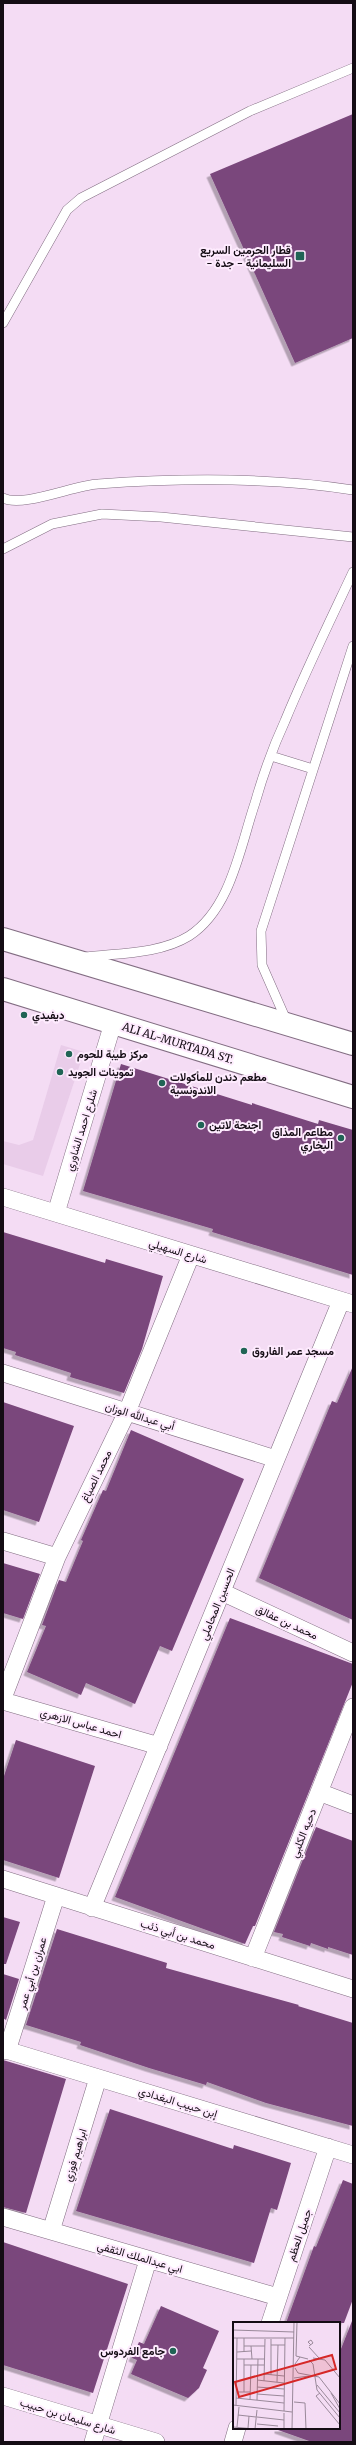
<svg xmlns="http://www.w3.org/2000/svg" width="356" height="2445" font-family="Merriweather,Vazirmatn,serif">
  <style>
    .built { fill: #e9cce9 }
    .building { fill: #7a477b; filter: url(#shadow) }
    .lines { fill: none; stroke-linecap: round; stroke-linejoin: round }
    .lane-casing { stroke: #826d82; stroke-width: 10 }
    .street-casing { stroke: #826d82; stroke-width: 18 }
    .secondary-casing { stroke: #826d82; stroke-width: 24 }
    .lane { stroke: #fff; stroke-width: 9 }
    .street { stroke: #fff; stroke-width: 17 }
    .secondary { stroke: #fff; stroke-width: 22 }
    .poi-dot { fill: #206455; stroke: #feebfe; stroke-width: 1.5 }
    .labels { text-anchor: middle; stroke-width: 4; stroke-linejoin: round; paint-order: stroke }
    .poi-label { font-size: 11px; font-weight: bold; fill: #140c14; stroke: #feebfe; text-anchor: start }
    .street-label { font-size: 11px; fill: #140c14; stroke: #feebfe }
    .inset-road { fill: none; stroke: #9a899a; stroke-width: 1 }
    .view { fill: #d62828; fill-opacity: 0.15; stroke: #d62828; stroke-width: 2 }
    .inset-edge { fill: none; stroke: #140c14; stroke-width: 2 }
  </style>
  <defs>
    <filter id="shadow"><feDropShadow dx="-3.5" dy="3.5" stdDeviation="0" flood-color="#0004"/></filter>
  </defs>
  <rect width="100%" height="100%" fill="#f4dcf4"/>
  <!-- built -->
  <path class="built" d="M 61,1045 L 84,1052 L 43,1176 L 3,1164 L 3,1141 L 19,1145 L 33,1140 Z"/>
  <!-- building -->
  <path class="building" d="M 353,114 L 353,338 L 295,363 L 210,174 Z
    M 121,1064 L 252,1105 L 252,1103 L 318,1124 L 319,1120 L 353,1130 L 353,1275 L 212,1232 L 213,1229 L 83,1191 Z
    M 3,1232 L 105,1263 L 106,1259 L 163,1276 L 142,1349 L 124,1393 L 70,1377 L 71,1373 L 15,1355 L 16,1352 L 3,1348 Z
    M 353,1366 L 353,1620 L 259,1578 L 332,1401 L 337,1403 Z
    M 3,1402 L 74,1426 L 39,1522 L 3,1510 Z
    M 131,1430 L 244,1479 L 172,1651 L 160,1646 L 135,1704 L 86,1683 L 81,1695 L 27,1672 L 46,1626 L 42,1625 L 59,1580 L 66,1582 L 83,1541 L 81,1540 L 103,1490 L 106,1491 Z
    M 3,1563 L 40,1574 L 23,1619 L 3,1613 Z
    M 230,1618 L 353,1664 L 353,1682 L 255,1926 L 253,1926 L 245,1944 L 115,1897 Z
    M 16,1740 L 95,1766 L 59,1878 L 3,1860 L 3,1779 Z
    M 316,1827 L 353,1841 L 353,1955 L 328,1947 L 328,1949 L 311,1943 L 310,1946 L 282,1937 L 283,1934 L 274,1932 Z
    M 3,1917 L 20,1922 L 6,1964 L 3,1964 Z
    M 57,1929 L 167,1963 L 166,1968 L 299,2005 L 298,2006 L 353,2023 L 353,2126 L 266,2103 L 207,2082 L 206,2085 L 149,2068 L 80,2045 L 81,2042 L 26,2025 Z
    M 3,1974 L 19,1979 L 6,2020 L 3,2018 Z
    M 3,2060 L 66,2079 L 26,2213 L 3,2207 Z
    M 110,2109 L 233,2149 L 234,2145 L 291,2163 L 277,2210 L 271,2208 L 254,2263 L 76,2211 Z
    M 343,2180 L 353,2184 L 353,2299 L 344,2323 L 286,2323 L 314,2246 L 316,2247 Z
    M 3,2242 L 128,2284 L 93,2393 L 3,2365 Z
    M 161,2306 L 219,2331 L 203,2368 L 207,2370 L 199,2388 L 188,2398 L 131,2374 L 137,2360 L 132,2358 L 139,2342 L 144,2344 Z
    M 352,2321 L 353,2442 L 312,2442 L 278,2430 L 278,2428 L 339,2428 L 339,2354 Z"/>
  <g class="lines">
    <!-- lane casing -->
    <g class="lane-casing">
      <path id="lane" d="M 3,323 L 67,210 L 81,198 L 250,111 L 353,68
        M 3,498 C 22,508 75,485 98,484 C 182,478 270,477 353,490
        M 3,549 L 52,524 L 102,514 L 161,517 L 353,537
        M 271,756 L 313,769
        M 86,957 C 119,953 160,954 189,936 C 231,909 240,847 255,803 C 263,775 273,747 285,721 C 306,670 330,621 353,572
        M 287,1022 L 262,965 L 261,931 L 353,646"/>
    </g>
    <!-- street casing -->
    <g class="street-casing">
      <path id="street" d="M 3,1197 L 353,1304
        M 56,1213 L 113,1023
        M 3,1373 L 276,1459
        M 3,1541 L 57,1557
        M 222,1592 L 353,1653
        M 3,1698 L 57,1557 L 127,1412 L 191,1255
        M 3,1701 L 159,1746
        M 319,1792 L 353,1805
        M 3,1879 L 353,1989
        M 92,1908 L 341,1301
        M 253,1958 L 353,1707
        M 3,2049 L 353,2155
        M 7,2051 L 56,1896
        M 3,2217 L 278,2297
        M 51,2231 L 98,2078
        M 270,2323 L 328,2147
        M 3,2396 L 156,2442
        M 93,2442 L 148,2260
        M 233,2442 L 237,2428"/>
    </g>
    <!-- secondary casing -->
    <g class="secondary-casing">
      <path id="secondary" d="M 3,939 L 353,1044
        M 3,989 L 353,1097"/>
    </g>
    <!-- lane -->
    <use href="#lane" class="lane"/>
    <!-- street -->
    <use href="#street" class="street"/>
    <!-- secondary -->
    <use href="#secondary" class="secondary"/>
  </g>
  <!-- markers -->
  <g class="poi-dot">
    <rect x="295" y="251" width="10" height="10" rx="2"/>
    <circle cx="24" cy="1015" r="4"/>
    <circle cx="69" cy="1054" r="4"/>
    <circle cx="60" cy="1072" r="4"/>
    <circle cx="162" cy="1083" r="4"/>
    <circle cx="201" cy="1125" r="4"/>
    <circle cx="341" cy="1138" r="4"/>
    <circle cx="244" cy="1351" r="4"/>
    <circle cx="173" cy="2351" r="4"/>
  </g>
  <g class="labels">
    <!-- poi labels -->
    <g class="poi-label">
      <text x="291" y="254" text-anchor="end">قطار الحرمين السريع<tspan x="291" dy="13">- السليمانية - جدة</tspan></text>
      <text x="32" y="1019">ديفيدي</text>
      <text x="77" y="1058">مركز طيبة للحوم</text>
      <text x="68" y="1076">تموينات الجويد</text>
      <text x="170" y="1081">مطعم دندن للمأكولات<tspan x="170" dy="13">الاندونسية</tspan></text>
      <text x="209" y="1129">اجنحة لاتين</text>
      <text x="333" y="1136" text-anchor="end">مطاعم المذاق<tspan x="333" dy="13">البخاري</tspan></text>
      <text x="252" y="1355">مسجد عمر الفاروق</text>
      <text x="165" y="2355" text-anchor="end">جامع الفردوس</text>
    </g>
    <!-- street labels -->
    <g class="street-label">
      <text transform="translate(178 1043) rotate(17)" y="4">ALI AL-MURTADA ST.</text>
      <text transform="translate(81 1130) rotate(-73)" y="4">شلرع احمد الشاوري</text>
      <text transform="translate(178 1251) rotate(17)" y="4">شارع السهيلي</text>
      <text transform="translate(140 1416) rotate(17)" y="4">أبي عبدالله الوزان</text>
      <text transform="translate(96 1476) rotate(-64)" y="4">محمد الصباغ</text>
      <text transform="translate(217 1604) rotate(-68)" y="4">الحسين المحاملي</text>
      <text transform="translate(287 1622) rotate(25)" y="4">محمد بن عفالق</text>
      <text transform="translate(81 1723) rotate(16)" y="4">احمد عباس الازهري</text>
      <text transform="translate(303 1833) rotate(-68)" y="4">دحيه الكلبي</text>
      <text transform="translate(178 1934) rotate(17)" y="4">محمد بن أبي ذئب</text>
      <text transform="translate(32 1973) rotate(-73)" y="4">عمران بن أبي عمر</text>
      <text transform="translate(178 2102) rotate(17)" y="4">إبن حبيب البغدادي</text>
      <text transform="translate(75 2155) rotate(-73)" y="4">ابراهيم فوزي</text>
      <text transform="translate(299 2235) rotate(-71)" y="4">جميل العظم</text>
      <text transform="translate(140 2257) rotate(16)" y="4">ابي عبدالملك الثقفي</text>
      <text transform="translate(68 2416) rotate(17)" y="4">شارع سليمان بن حبيب</text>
    </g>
  </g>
  <!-- overview -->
  <g transform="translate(233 2322)">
    <rect width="107" height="107" fill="#f4dcf4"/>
    <path class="inset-road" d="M 64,0 L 63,34 L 67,35M 0,8 L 61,10M 0,16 L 61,16M 11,16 L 11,30M 38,23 L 52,23M 11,24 L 32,24M 18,24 L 19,37M 76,24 L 80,21 L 78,18 L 75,20 L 78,23M 76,25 L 86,36M 4,30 L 18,29M 80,36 L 92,38 L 107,56M 4,37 L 32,37M 76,38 L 80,42 L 84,68 L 107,96M 62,42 L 67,35 L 75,37M 11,43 L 31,43M 62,46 L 65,51 L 86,55 L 107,82M 31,52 L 51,54M 38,53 L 38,17M 61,56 L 76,54M 24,58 L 51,61M 31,59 L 32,17M 44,60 L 45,23M 84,63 L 107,91M 24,65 L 51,67M 4,70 L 17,70M 11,70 L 11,37M 87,71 L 83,74 L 107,103M 98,71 L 107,87M 24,72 L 51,74M 3,76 L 51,81M 17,78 L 18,43M 24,78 L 25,37M 61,80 L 72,81 L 73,107M 0,83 L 59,90M 3,84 L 4,16M 51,89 L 52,16M 5,93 L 23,95M 24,95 L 51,98M 24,102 L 45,104M 0,105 L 22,107M 4,105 L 6,85M 15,106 L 16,94M 22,107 L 24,88M 51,107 L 51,91M 59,107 L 61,0"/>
    <path class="view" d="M 99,33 L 103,47 L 6,75 L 2,60 Z"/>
    <rect width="107" height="107" class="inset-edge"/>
  </g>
  <!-- border -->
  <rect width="356" height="2445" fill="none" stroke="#140c14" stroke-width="8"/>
</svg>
